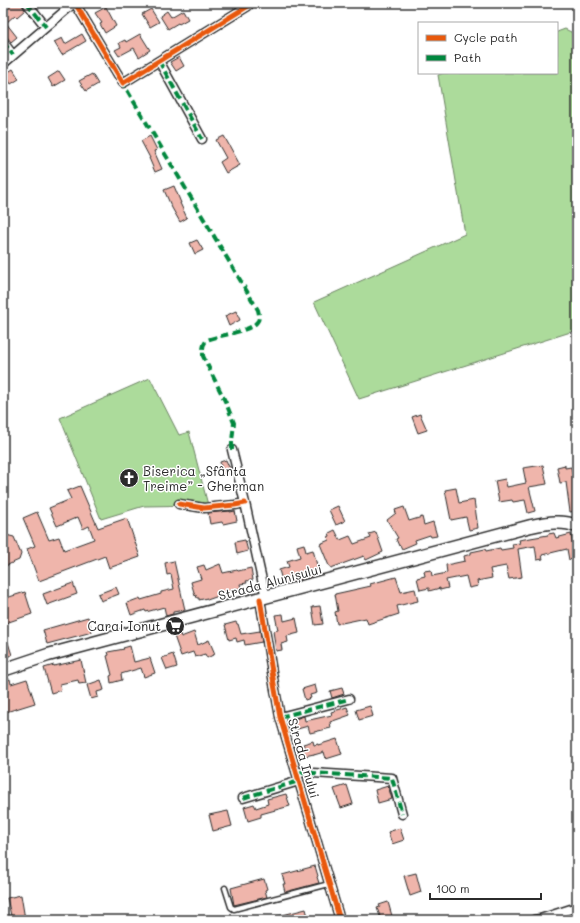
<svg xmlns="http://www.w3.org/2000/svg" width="580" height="923" font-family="Mali,sans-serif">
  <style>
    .green { fill: #acdb9b; stroke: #6c8363 }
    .building { fill: #efb5ab; stroke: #2b2b2b }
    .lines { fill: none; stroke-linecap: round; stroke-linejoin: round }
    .lane-casing { stroke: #2b2b2b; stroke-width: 7 }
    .street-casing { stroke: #2b2b2b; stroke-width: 11 }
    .secondary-casing { stroke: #2b2b2b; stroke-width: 15 }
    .lane { stroke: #fff; stroke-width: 4 }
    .street { stroke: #fff; stroke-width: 8 }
    .secondary { stroke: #fff; stroke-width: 12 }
    .quiet { stroke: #00873e; stroke-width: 4; stroke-dasharray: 8 4; stroke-linecap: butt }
    .cycleway-casing { stroke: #fff; stroke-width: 8 }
    .cycleway { stroke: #e8590c; stroke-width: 5 }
    .labels { text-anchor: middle; stroke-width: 3; stroke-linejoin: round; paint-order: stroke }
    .poi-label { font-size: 13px; fill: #2b2b2b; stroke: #fff; text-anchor: start }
    .street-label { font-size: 13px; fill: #2b2b2b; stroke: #fff }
  </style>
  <rect width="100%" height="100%" fill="#fff"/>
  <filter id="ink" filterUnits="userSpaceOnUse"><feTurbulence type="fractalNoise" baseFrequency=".025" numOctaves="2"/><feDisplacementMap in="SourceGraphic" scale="8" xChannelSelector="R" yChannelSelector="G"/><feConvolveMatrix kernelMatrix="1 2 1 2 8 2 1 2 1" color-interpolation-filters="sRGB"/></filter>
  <g filter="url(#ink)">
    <!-- green -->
    <path class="green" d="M 565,29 L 577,35 L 577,330 L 359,399 L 314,302 L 465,234 L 438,75 L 444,73 L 557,73 L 557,32 Z
      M 150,378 L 179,435 L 189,432 L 208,505 L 144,506 L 101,519 L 60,418 Z"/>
    <!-- building -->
    <path class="building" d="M 13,3 L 21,3 L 25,10 L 17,17 L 15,15 L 6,23 L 17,37 L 11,42 L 3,32 L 3,11 Z
      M 106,7 L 116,26 L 105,33 L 100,24 L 102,23 L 95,13 Z
      M 151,9 L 159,22 L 150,27 L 142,14 Z
      M 183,10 L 188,19 L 179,24 L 178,23 L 168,29 L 160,16 L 167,11 L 171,17 Z
      M 82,34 L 86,41 L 62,55 L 54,42 L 62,38 L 65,44 Z
      M 140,34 L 150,50 L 139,57 L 134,48 L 119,56 L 115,50 L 121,47 L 119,43 L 125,40 L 126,42 Z
      M 179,57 L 184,66 L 176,71 L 170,62 Z
      M 13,69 L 19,79 L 11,84 L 5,74 Z
      M 59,71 L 65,80 L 53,87 L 48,78 Z
      M 92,74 L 98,84 L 86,91 L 79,81 Z
      M 150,136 L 157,150 L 154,151 L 162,169 L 155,172 L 149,158 L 150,158 L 141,141 Z
      M 224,136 L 240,165 L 226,173 L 220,162 L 226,158 L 216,140 Z
      M 174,186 L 181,203 L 180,203 L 187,218 L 180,222 L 172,208 L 164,190 Z
      M 197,240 L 203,250 L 195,254 L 190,243 Z
      M 236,311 L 240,320 L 229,326 L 225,316 Z
      M 420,414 L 427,430 L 418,433 L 412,417 Z
      M 226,460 L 229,467 L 230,467 L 232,473 L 223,475 L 220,462 Z
      M 543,465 L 547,484 L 529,487 L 535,511 L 528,513 L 525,500 L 513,502 L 512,500 L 499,502 L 495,481 L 505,479 L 507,487 L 526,483 L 523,468 Z
      M 565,465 L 565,468 L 571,467 L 573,477 L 577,477 L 577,511 L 570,512 L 566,482 L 560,483 L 557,467 Z
      M 130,469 L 137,474 L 129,486 L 122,482 Z
      M 80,486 L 98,528 L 127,518 L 140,557 L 109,568 L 105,556 L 39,581 L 27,549 L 35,546 L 23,518 L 37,512 L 49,540 L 59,537 L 64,550 L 94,539 L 89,526 L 83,529 L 78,517 L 57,526 L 49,508 L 71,499 L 67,491 Z
      M 456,488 L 459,503 L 474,500 L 478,528 L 469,530 L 466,517 L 451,520 L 445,490 Z
      M 338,506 L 345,521 L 336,525 L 329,510 Z
      M 404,507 L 409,521 L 422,517 L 424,525 L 433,522 L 437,536 L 431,537 L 430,535 L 415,540 L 416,543 L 402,549 L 400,545 L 399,546 L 396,539 L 398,538 L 387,520 L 396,513 L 395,510 Z
      M 230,511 L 230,512 L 235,511 L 237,521 L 223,524 L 222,522 L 210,524 L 208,513 Z
      M 335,530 L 340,540 L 350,536 L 354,544 L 371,538 L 369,534 L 376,532 L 383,552 L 366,560 L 364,556 L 331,568 L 330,566 L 329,566 L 320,544 L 329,540 L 328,537 L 330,536 L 329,533 Z
      M 554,533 L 556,538 L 571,534 L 573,546 L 577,545 L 577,558 L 569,560 L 567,549 L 542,555 L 543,559 L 537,560 L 535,546 L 518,549 L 522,577 L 509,579 L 506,566 L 490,569 L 492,578 L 477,581 L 478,586 L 469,588 L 466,576 L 446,580 L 448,588 L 440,590 L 440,588 L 429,591 L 429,588 L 420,590 L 417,578 L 425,576 L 424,571 L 431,570 L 432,576 L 447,573 L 446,565 L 465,561 L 464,556 L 471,554 L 471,552 L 485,549 L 486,551 L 500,548 L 501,550 L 513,548 L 512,544 L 520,543 L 519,540 L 548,535 L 548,534 Z
      M 6,535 L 14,537 L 21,554 L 19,560 L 3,567 L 3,537 Z
      M 245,540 L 248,551 L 237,554 L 235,542 Z
      M 304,544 L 306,552 L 313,550 L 318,569 L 312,572 L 313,576 L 283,584 L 279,570 L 289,567 L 287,561 L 300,557 L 297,546 Z
      M 174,561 L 185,610 L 173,612 L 173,614 L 166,616 L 164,607 L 146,612 L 145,610 L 131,615 L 127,603 L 140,598 L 141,600 L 161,594 L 161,592 L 174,589 L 171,574 L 167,575 L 165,563 Z
      M 220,564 L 223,573 L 237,570 L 238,571 L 251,568 L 253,580 L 246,581 L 247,583 L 240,584 L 241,588 L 229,591 L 230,592 L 207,600 L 207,598 L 199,600 L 199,598 L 197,598 L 196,595 L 195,596 L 191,582 L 201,579 L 197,567 L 204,565 L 206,570 Z
      M 396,577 L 401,592 L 415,589 L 418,601 L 397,606 L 399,614 L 374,622 L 368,624 L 366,618 L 337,624 L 335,612 L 338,611 L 335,594 L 371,586 L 370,584 Z
      M 73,583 L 77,594 L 47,605 L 43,594 Z
      M 116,587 L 119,594 L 101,601 L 98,594 Z
      M 25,592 L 32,614 L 3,624 L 3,599 Z
      M 320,606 L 323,624 L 315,625 L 312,607 Z
      M 283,614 L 284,621 L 296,618 L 299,633 L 287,636 L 288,642 L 281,644 L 282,650 L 276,651 L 273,631 L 278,630 L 275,615 Z
      M 88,617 L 92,632 L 47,644 L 43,630 Z
      M 236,622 L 237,624 L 238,624 L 241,634 L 260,631 L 262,642 L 245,645 L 244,640 L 237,642 L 236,638 L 229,640 L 225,625 Z
      M 3,630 L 4,630 L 12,655 L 6,657 L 3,647 Z
      M 194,632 L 198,645 L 209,640 L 215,654 L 207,658 L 205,654 L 195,657 L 193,652 L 181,656 L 174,636 L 180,634 L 181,637 Z
      M 130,646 L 134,662 L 150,658 L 155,673 L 144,677 L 141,668 L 121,674 L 122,680 L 111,683 L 110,676 L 112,675 L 107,656 L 109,655 L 108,652 L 124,649 L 123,648 Z
      M 173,654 L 177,667 L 167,670 L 162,658 Z
      M 81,660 L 86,683 L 79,684 L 78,680 L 60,684 L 61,690 L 51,693 L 44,668 L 54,665 L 54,666 Z
      M 10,679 L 11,684 L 27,679 L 35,703 L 6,712 L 3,702 L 3,688 L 5,687 L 4,681 Z
      M 101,680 L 104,690 L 97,692 L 98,697 L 91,699 L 87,685 Z
      M 315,685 L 317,693 L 310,695 L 311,698 L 305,700 L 302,689 Z
      M 342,688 L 344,694 L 332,698 L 330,691 Z
      M 370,706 L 373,716 L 359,720 L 356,710 Z
      M 347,707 L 350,715 L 330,722 L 331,728 L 310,733 L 308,726 L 294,730 L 292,720 L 304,716 L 305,721 L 332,715 L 331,712 Z
      M 337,739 L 342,754 L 326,759 L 324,752 L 314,755 L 314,754 L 305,756 L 302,748 L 305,748 L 303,744 L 313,741 L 314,745 L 318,744 L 318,745 Z
      M 347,785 L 353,804 L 341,808 L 334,789 Z
      M 388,786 L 392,799 L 378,803 L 375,790 Z
      M 286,794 L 290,806 L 261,814 L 261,817 L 248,821 L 244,807 L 254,804 L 256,808 L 268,804 L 267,799 Z
      M 228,811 L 232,826 L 213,831 L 209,815 Z
      M 400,828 L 404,840 L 392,844 L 388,832 Z
      M 315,866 L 318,876 L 317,877 L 319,883 L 285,892 L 283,884 L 285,884 L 282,875 Z
      M 416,873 L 421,892 L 410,896 L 404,876 Z
      M 264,879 L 267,889 L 265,890 L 267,897 L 234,905 L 231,888 Z
      M 21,895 L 25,919 L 12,920 L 7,898 Z
      M 388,902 L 392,916 L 381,919 L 377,908 L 380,907 L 379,905 Z
      M 306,909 L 309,920 L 271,920 L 271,918 Z"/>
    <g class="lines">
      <!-- lane casing -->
      <g class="lane-casing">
        <path id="lane" d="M 225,888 L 231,907 L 234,909 L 329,884"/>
      </g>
      <!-- street casing -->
      <g class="street-casing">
        <path id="street" d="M 27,3 L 46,27
          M 75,3 L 123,83 L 248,6
          M 3,42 L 13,55
          M 159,61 L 202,139
          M 3,64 L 74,3
          M 232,450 L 245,503 L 266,598
          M 179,504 L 204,508 L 235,505 L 245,503
          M 260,599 L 274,684 L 280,717 L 340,920
          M 280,717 L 349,699
          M 297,772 L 392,778 L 402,814
          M 243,798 L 299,781
          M 534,920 L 540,919 L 577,907"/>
      </g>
      <!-- secondary casing -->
      <g class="secondary-casing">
        <path id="secondary" d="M 3,670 L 48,655 L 531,526 C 547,523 562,520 577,526"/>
      </g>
      <!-- lane -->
      <use href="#lane" class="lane"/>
      <!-- street -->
      <use href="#street" class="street"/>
      <!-- secondary -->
      <use href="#secondary" class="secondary"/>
      <!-- quiet -->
      <path class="quiet" d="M 27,3 L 46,27
        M 3,42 L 13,55
        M 159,61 L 202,139
        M 121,80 L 258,310 C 259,314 260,319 257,322 C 250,332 219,335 207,340 C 202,345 203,349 203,356 L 226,403 L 234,423 L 232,441 L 232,450
        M 280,717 L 349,699
        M 297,772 L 392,778 L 402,814
        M 243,798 L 299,781"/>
      <!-- cycleway casing -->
      <g class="cycleway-casing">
        <path id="cycleway" d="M 75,3 L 123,83 L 248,6
          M 179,504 L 204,508 L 235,505 L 245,503
          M 260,599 L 274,684 L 280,717 L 340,920"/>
      </g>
      <!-- cycleway -->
      <use href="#cycleway" class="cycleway"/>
    </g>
  </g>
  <!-- icons -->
  <defs>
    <g id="church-disc" transform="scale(1)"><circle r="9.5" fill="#2b2b2b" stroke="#fff"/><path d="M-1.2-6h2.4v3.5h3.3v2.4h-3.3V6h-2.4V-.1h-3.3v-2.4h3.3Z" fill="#fff"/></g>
    <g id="supermarket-disc" transform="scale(1)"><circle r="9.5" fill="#2b2b2b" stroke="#fff"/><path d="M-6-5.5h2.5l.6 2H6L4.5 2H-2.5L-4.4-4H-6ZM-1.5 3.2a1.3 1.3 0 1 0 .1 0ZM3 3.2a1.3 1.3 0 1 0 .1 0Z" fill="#fff"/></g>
  </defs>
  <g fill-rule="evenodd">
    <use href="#church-disc" x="129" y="478"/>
    <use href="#supermarket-disc" x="175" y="626"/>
  </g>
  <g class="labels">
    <!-- poi labels -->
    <g class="poi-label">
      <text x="143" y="476">Biserica „Sfânta<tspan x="143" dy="15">Treime” - Gherman</tspan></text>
      <text x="161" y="631" text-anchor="end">Carai Ionut</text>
    </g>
    <!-- street labels -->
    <g class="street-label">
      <text transform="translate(270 582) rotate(-15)" y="5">Strada Alunișului</text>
      <text transform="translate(304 758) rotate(74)" y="5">Strada Inului</text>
    </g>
  </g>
  <!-- margin -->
  <rect width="580" height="923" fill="none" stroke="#fff" stroke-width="16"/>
  <rect x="8" y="8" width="564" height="907" fill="none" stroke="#2b2b2b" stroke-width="1.5" filter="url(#ink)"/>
  <!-- legend -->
  <rect x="418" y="22" width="140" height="52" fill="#ffffff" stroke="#aaaaaa"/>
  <rect x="426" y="35" width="20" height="6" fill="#e8590c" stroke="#aaaaaa"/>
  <text x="454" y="42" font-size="12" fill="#2b2b2b">Cycle path</text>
  <rect x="426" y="55" width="20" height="6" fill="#00873e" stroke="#aaaaaa"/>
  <text x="454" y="62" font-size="12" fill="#2b2b2b">Path</text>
  <!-- scale -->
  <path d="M430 893v6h111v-6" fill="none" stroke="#2b2b2b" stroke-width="2"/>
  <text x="436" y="893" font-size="12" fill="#2b2b2b" stroke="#ffffff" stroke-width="3" paint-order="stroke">100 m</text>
</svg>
